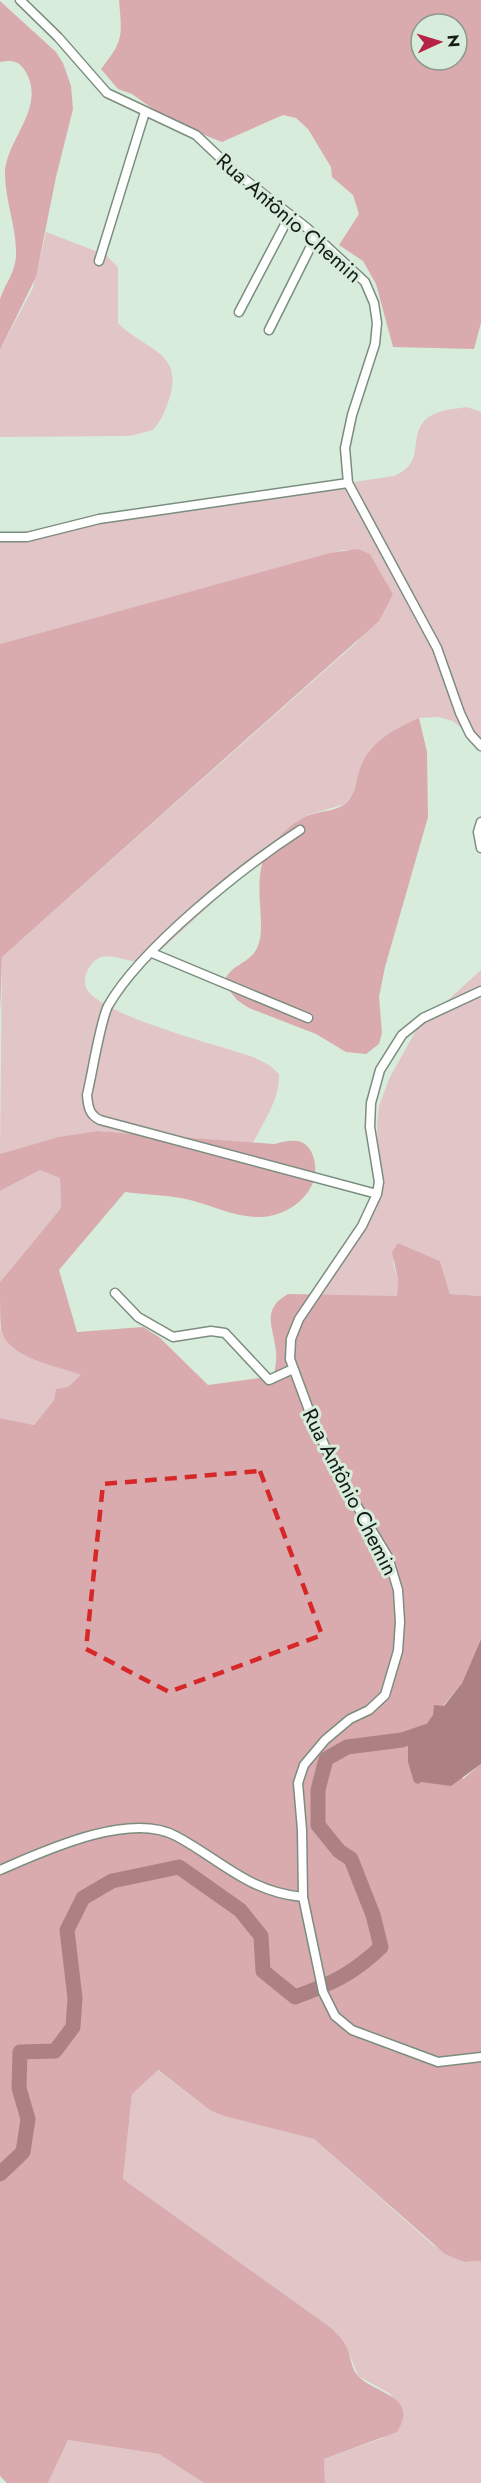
<svg xmlns="http://www.w3.org/2000/svg" width="481" height="2483" font-family="Jost,sans-serif">
  <style>
    .green { fill: #e2c5c7 }
    .forest { fill: #d9abae; fill-rule: evenodd }
    .water { fill: #ad8184 }
    .lines { fill: none; stroke-linecap: round; stroke-linejoin: round }
    .river { stroke: #ad8184; stroke-width: 15 }
    .minor-casing { stroke: #7b8d7f; stroke-width: 11 }
    .minor { stroke: #fff; stroke-width: 8 }
    .marked { fill: none; stroke: #d62828; stroke-width: 4.5; stroke-dasharray: 12 8; stroke-linejoin: round }
    .labels { text-anchor: middle; stroke-width: 6; stroke-linejoin: round; paint-order: stroke }
    .street-label { font-size: 21px; fill: #141b16; stroke: #d8ecdc }
  </style>
  <rect width="100%" height="100%" fill="#d8ecdc"/>
  <!-- green -->
  <path class="green" d="M 46,232 L 106,255 L 118,267 L 118,323 C 144,350 183,351 170,396 C 166,409 162,420 153,430 L 130,436 L 0,437 L 0,350 L 33,288 Z
    M 467,407 L 481,412 L 481,745 L 453,721 L 439,717 L 419,718 L 396,729 L 362,764 L 352,795 L 345,804 L 308,815 L 150,960 C 132,967 111,950 97,959 C 87,966 81,981 88,991 C 107,1017 218,1045 253,1057 L 269,1065 L 279,1074 C 280,1099 264,1121 253,1143 L 97,1131 L 58,1137 L 0,1154 L 2,957 L 356,643 L 393,594 L 370,554 L 344,550 L 0,644 L 0,535 L 394,476 C 427,462 407,439 425,420 C 435,410 454,409 467,407 Z
    M 481,970 L 481,1296 L 450,1294 L 440,1261 L 398,1243 L 393,1263 L 398,1279 L 397,1297 L 317,1296 L 356,1236 L 379,1179 L 377,1124 L 379,1106 L 389,1079 L 418,1027 Z
    M 40,1170 L 60,1178 L 61,1208 L 0,1282 L 0,1191 Z
    M 0,1328 L 2,1334 L 43,1362 L 82,1375 L 54,1400 L 34,1425 L 0,1418 Z
    M 157,2070 L 211,2111 L 224,2116 L 314,2139 L 433,2245 L 464,2262 L 481,2261 L 481,2483 L 325,2483 L 324,2459 L 383,2438 L 402,2408 L 389,2393 L 358,2376 L 348,2350 L 330,2327 L 123,2179 L 132,2093 Z
    M 68,2440 L 159,2454 L 204,2483 L 48,2483 Z"/>
  <!-- forest -->
  <path class="forest" d="M 119,0 L 481,0 L 481,323 L 474,349 L 393,347 L 376,284 L 363,261 L 339,245 L 359,214 L 353,195 L 332,177 L 331,167 L 308,129 L 296,118 L 283,115 L 222,142 L 192,130 L 156,111 L 132,94 L 118,89 L 101,69 C 124,40 122,36 119,0 ZM 421,24 L 457,24 L 457,60 L 421,60 Z
    M 0,1 L 56,52 L 63,63 L 71,86 L 73,109 L 56,177 L 36,277 L 0,350 C 0,337 0,310 0,299 C 5,284 15,273 16,256 C 17,228 5,201 5,174 C 5,139 49,107 24,69 C 18,60 10,60 0,62 Z
    M 358,549 L 370,554 L 393,594 L 379,621 L 2,957 L 0,1013 L 0,644 L 330,553 Z
    M 419,718 L 427,752 L 428,817 L 385,967 L 379,997 L 382,1033 L 379,1044 L 366,1054 L 346,1052 L 316,1034 L 249,1008 L 237,1000 L 224,984 C 228,964 249,965 257,948 C 268,927 251,883 266,854 C 274,839 295,820 310,815 C 321,811 336,811 345,804 C 356,795 356,778 361,766 C 371,741 396,728 419,718 Z
    M 97,1131 L 274,1144 C 282,1142 293,1139 301,1142 C 307,1144 311,1150 313,1156 C 324,1188 293,1215 262,1217 C 237,1218 213,1206 190,1200 C 170,1195 146,1195 125,1192 L 59,1270 L 77,1332 L 143,1327 L 159,1337 L 208,1385 L 274,1376 C 275,1368 277,1360 276,1352 C 274,1327 260,1310 288,1294 L 397,1296 L 398,1279 L 392,1252 L 398,1243 L 440,1261 L 450,1294 L 481,1296 L 481,1639 L 462,1683 L 444,1705 L 463,1779 L 481,1764 L 481,2261 L 464,2262 L 445,2254 L 314,2139 L 224,2116 L 211,2111 L 158,2070 L 132,2094 L 123,2179 L 330,2327 C 337,2334 344,2340 348,2350 C 351,2358 351,2368 358,2376 C 375,2394 420,2396 397,2432 L 324,2459 L 325,2483 L 204,2483 L 159,2454 L 68,2440 L 48,2483 L 7,2483 L 0,2476 L 0,1418 L 34,1425 L 54,1400 L 56,1389 L 68,1387 L 81,1375 C 57,1365 10,1360 1,1330 C 0,1316 0,1297 0,1282 L 61,1208 L 60,1178 L 40,1170 L 0,1191 L 0,1154 L 58,1137 Z"/>
  <!-- water -->
  <path class="water" d="M 481,1639 L 481,1764 L 451,1786 L 421,1782 L 418,1784 L 414,1782 L 408,1762 L 408,1744 L 418,1735 L 417,1727 L 426,1725 L 433,1715 L 434,1705 L 444,1706 L 462,1683 Z"/>
  <g class="lines">
    <!-- river -->
    <path class="river" d="M 0,2174 L 23,2152 L 28,2119 L 19,2088 L 20,2052 L 55,2051 L 73,2027 L 75,1998 L 67,1930 L 83,1898 L 112,1881 L 179,1867 L 240,1910 L 261,1936 L 263,1971 L 295,1997 C 331,1984 353,1974 381,1947 L 373,1915 L 351,1859 L 339,1851 L 318,1825 L 318,1790 L 326,1759 L 347,1747 L 402,1740 L 437,1728"/>
    <!-- minor casing -->
    <g class="minor-casing">
      <path id="minor" d="M 20,0 L 58,37 L 107,93 L 196,135 L 234,171 L 307,228 L 365,282 L 374,303 L 377,323 L 375,344 L 352,415 L 345,448 L 348,483 L 437,648 L 460,713 L 470,734 L 481,746
        M 99,261 L 145,112
        M 239,312 L 290,215
        M 269,330 L 316,236
        M 0,537 L 27,537 L 99,519 L 348,483
        M 481,822 L 478,832 L 481,848
        M 300,830 C 243,867 141,948 108,1006 C 100,1022 92,1075 87,1095 C 88,1106 89,1115 100,1120 L 377,1194
        M 152,953 L 308,1018
        M 481,991 L 423,1018 L 402,1035 L 380,1070 L 371,1103 L 370,1127 L 379,1182 L 377,1194 L 362,1226 L 299,1319 L 291,1339 L 290,1359 L 310,1413 L 337,1473 L 388,1557 L 398,1590 L 400,1622 L 398,1651 L 385,1695 L 369,1710 L 350,1719 L 325,1740 L 304,1765 L 298,1783 L 302,1830 L 303,1897 L 323,1992 L 335,2016 L 352,2030 L 438,2062 L 481,2057
        M 115,1293 L 138,1317 L 173,1337 L 211,1331 L 225,1333 L 269,1380 L 293,1369
        M 0,1870 C 44,1851 129,1811 176,1836 C 221,1860 248,1892 303,1897"/>
    </g>
    <!-- minor -->
    <use href="#minor" class="minor"/>
  </g>
  <!-- marked area -->
  <path class="marked" d="M 260,1471 L 322,1635 L 169,1692 L 86,1649 L 103,1484 Z"/>
  <g class="labels">
    <!-- street labels -->
    <g class="street-label">
      <text transform="translate(289 218) rotate(41)" y="7">Rua Antônio Chemin</text>
      <text transform="translate(350 1492) rotate(63)" y="7">Rua Antônio Chemin</text>
    </g>
  </g>
  <!-- north arrow -->
  <g transform="translate(439 42) rotate(86)"><circle r="28" fill="#d8ecdc" stroke="#8a988d" stroke-width="1.5"/>
  <path d="M0-4.5L10 22L0 15L-10 22Z" fill="#b52346"/>
  <text y="-9" font-size="16" font-weight="bold" text-anchor="middle" fill="#141b16">N</text>
  </g>
</svg>
